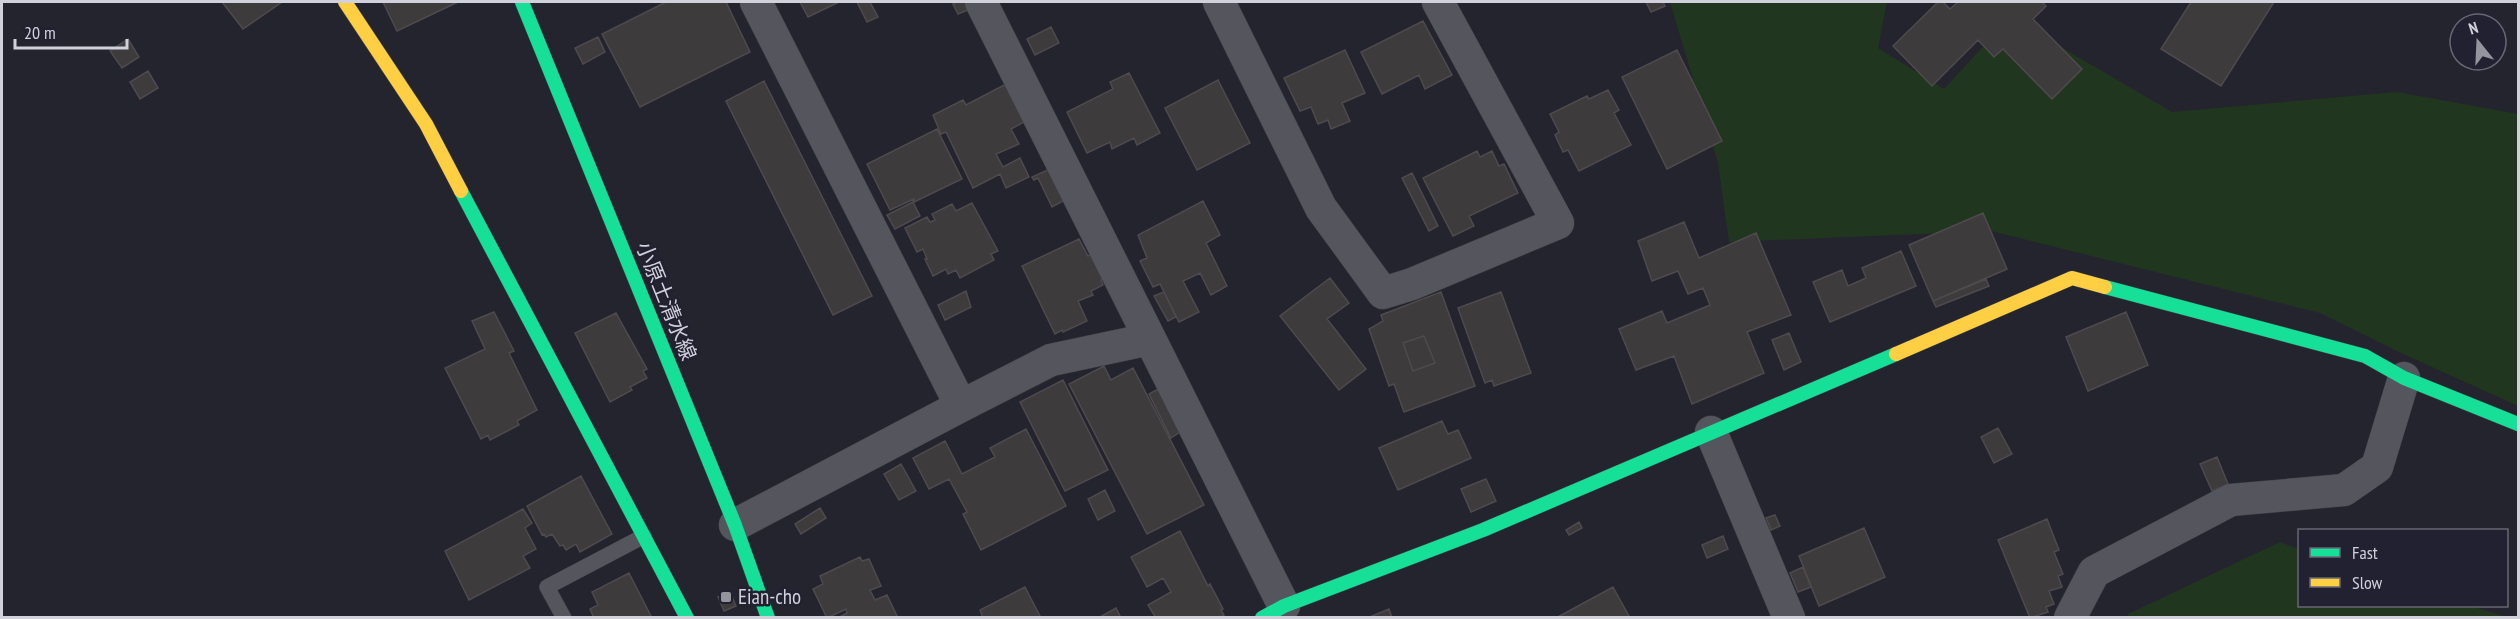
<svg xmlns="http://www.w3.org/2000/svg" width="2520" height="619" font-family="'PT Sans Narrow','Noto Sans JP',sans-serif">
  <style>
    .green { fill: #21361e }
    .building { fill: #3e3b3d; stroke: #4e4a4d; stroke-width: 1.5 }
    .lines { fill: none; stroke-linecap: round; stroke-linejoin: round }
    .lane-casing { stroke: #404148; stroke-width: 16 }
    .street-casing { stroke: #404148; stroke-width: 33 }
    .fast-casing { stroke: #404148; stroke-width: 15 }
    .slow-casing { stroke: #404148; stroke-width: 15 }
    .lane { stroke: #55565d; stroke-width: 15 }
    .street { stroke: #55565d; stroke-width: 32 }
    .fast { stroke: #16e098; stroke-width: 14 }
    .slow { stroke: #ffcf43; stroke-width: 14 }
    .poi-dot { fill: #94949e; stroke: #212131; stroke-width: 2 }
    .labels { text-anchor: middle; stroke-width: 5; stroke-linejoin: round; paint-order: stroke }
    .street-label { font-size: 21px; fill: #d0d1db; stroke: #212131 }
    .poi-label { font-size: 21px; fill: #d0d1db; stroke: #212131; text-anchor: start }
  </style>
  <rect width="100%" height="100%" fill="#24242e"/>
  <!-- green -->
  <path class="green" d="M 1670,2 L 1887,2 L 1878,48 L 1944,89 L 2010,17 L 2172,112 L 2397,92 L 2518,114 L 2518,406 L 2399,352 L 2320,313 L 1991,231 L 1729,242 L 1718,163 Z
    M 2280,542 L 2299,549 L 2300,606 L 2471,606 L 2507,617 L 2127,617 L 2128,614 Z"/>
  <!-- building -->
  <path class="building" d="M 222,2 L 282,2 L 243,29 Z
    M 383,2 L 458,2 L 397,31 Z
    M 666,2 L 726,2 L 750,52 L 640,107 L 602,34 Z
    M 800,2 L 839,2 L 808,17 Z
    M 857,2 L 870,2 L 878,17 L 867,22 Z
    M 957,2 L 967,2 L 970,9 L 958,14 L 953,4 Z
    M 1646,2 L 1663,2 L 1665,6 L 1651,12 Z
    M 1938,2 L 1943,2 L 1950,9 L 1958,2 L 2042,2 L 2046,6 L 2033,19 L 2082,69 L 2052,99 L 2003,49 L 1994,57 L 1978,40 L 1932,86 L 1893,46 Z
    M 2191,2 L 2274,2 L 2221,86 L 2161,49 Z
    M 1423,21 L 1452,75 L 1425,89 L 1419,75 L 1382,94 L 1361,52 Z
    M 1051,27 L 1059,43 L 1035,55 L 1027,39 Z
    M 598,37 L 605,52 L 583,64 L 575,48 Z
    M 128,39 L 139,57 L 122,68 L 110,51 Z
    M 1345,50 L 1365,93 L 1342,103 L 1350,121 L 1331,129 L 1328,120 L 1318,124 L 1311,107 L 1300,111 L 1284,78 Z
    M 1677,50 L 1722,141 L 1667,169 L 1622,77 Z
    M 148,71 L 158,88 L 140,99 L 130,82 Z
    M 1129,73 L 1160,133 L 1137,145 L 1134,138 L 1112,149 L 1110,142 L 1087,153 L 1067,112 L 1113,89 L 1110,82 Z
    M 1218,80 L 1250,143 L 1197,170 L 1165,108 Z
    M 764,81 L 872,296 L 833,315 L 726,101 Z
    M 1006,84 L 1026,121 L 1011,129 L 1019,144 L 996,154 L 1003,167 L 1020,158 L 1029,177 L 1006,188 L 1000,174 L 973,188 L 946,132 L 941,134 L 933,115 L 963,100 L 966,105 Z
    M 1608,90 L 1619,110 L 1614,113 L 1631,145 L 1579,171 L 1568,150 L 1563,152 L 1555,135 L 1559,132 L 1550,114 L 1587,96 L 1589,99 Z
    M 937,129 L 962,179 L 914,202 L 914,199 L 890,210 L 867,164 Z
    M 1477,151 L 1480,157 L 1492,151 L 1499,166 L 1504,164 L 1518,193 L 1469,216 L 1474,226 L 1453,236 L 1423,178 Z
    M 1052,168 L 1067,199 L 1052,207 L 1038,178 L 1034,180 L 1032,177 Z
    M 1412,173 L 1438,226 L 1429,231 L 1402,178 Z
    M 1203,201 L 1220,235 L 1206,243 L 1227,286 L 1211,295 L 1200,273 L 1183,281 L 1199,312 L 1179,322 L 1160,284 L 1153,287 L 1140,261 L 1147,258 L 1138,235 Z
    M 913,202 L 920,216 L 895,229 L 887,215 Z
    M 972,203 L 998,251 L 991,254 L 994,260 L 960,278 L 956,270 L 948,274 L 946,269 L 933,276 L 925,259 L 927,259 L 923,249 L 917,252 L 905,228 L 927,217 L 930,222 L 935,220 L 932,214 L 952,204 L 956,211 Z
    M 1983,213 L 2007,269 L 1933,301 L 1909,245 Z
    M 1684,222 L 1699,258 L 1756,233 L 1791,315 L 1747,332 L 1764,373 L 1692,404 L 1674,356 L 1636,370 L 1619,329 L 1662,311 L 1667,323 L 1710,305 L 1703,288 L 1688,294 L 1678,271 L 1652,281 L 1638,241 Z
    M 1079,239 L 1088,256 L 1092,253 L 1104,278 L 1101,280 L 1103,285 L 1091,291 L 1093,295 L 1078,301 L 1087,321 L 1063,332 L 1062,330 L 1055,334 L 1022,266 Z
    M 1901,251 L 1916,286 L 1830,322 L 1813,282 L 1842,270 L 1848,286 L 1866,278 L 1862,268 Z
    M 1330,278 L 1349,303 L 1327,319 L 1366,369 L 1339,390 L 1280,316 Z
    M 1986,279 L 1989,286 L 1936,307 L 1933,301 Z
    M 966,291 L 971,307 L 945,320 L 938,305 Z
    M 1164,292 L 1176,317 L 1168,321 L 1154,296 Z
    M 1441,292 L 1475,386 L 1404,412 L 1394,384 L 1389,386 L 1369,329 L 1383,321 L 1381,315 Z
    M 1501,292 L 1531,373 L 1494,386 L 1492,380 L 1485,383 L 1458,308 Z
    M 494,312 L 514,351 L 509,353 L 537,410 L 517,421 L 519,425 L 490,440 L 488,435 L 481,439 L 445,368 L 485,349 L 472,321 Z
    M 2126,312 L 2148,365 L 2088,391 L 2066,337 Z
    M 616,313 L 647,369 L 643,371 L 647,378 L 630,387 L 632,390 L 610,402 L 575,333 Z
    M 1789,333 L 1801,362 L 1784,370 L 1772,340 Z
    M 1424,336 L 1435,363 L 1413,371 L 1403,343 Z
    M 1104,366 L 1111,380 L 1133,368 L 1204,505 L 1147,534 L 1069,384 Z
    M 1063,380 L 1108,470 L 1065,491 L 1020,402 Z
    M 1158,389 L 1180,432 L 1171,438 L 1149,394 Z
    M 1442,421 L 1448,434 L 1458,430 L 1471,458 L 1398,490 L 1379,448 Z
    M 1998,428 L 2012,454 L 1994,463 L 1981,437 Z
    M 1026,429 L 1066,506 L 981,550 L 963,514 L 967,512 L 949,479 L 929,489 L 913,458 L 945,441 L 962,474 L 995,457 L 990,448 Z
    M 2217,457 L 2228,484 L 2212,491 L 2200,464 Z
    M 901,464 L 916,491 L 899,500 L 884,474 Z
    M 581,476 L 612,534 L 580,552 L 576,544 L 566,550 L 563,545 L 560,546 L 552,534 L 546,537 L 544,534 L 542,535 L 527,506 Z
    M 1486,479 L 1496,501 L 1471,512 L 1461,489 Z
    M 1105,490 L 1115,511 L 1098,520 L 1088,499 Z
    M 820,508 L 826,518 L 801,534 L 795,524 Z
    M 523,509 L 532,523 L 525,528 L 536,549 L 523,556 L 530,568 L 469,600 L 445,551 Z
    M 1775,515 L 1780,526 L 1771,530 L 1766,518 Z
    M 2047,519 L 2059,550 L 2054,552 L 2063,574 L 2058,576 L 2062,587 L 2049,591 L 2054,604 L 2046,607 L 2048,612 L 2030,618 L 1998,540 Z
    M 1579,522 L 1582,528 L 1569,535 L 1566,530 Z
    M 1864,528 L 1885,577 L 1819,606 L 1799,556 Z
    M 1180,531 L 1208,586 L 1210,584 L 1223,609 L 1221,610 L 1224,615 L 1219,618 L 1156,618 L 1148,605 L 1171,592 L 1163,578 L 1147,587 L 1131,557 Z
    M 1723,536 L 1728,549 L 1707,558 L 1702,545 Z
    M 860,557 L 862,561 L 869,559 L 881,586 L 870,590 L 875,600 L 887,595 L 898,618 L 838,618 L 847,613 L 846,609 L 827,618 L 813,589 L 823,584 L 820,576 Z
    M 1803,567 L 1811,587 L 1798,592 L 1790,573 Z
    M 629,573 L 652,618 L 594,618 L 590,609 L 598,605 L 592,592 Z
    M 1025,587 L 1041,618 L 983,618 L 980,610 Z
    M 1613,587 L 1630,618 L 1556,618 Z
    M 730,592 L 736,606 L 724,611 L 718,597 Z
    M 1116,608 L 1121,618 L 1098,618 Z
    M 1389,609 L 1392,618 L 1367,618 Z"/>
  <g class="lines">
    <!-- lane casing -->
    <g class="lane-casing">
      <path id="lane" d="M 564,618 L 547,587 L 644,536"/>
    </g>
    <!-- street casing -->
    <g class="street-casing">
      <path id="street" d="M 981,2 L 1284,606
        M 1219,2 L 1321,208 L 1383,293 L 1412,284 L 1558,223 L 1438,2
        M 961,406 L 1051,360 L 1150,339
        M 1711,432 L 1789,618
        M 735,525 L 961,406 L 756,2
        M 2070,618 L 2094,572 L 2231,500 L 2344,490 L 2377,467 L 2404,378"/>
    </g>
    <!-- fast casing -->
    <g class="fast-casing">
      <path id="fast" d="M 522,2 L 735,525 L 768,618
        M 461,191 L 687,618
        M 2105,287 L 2365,356 L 2404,378 L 2518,424
        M 1262,618 L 1284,606 L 1483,530 L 1896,354"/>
    </g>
    <!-- slow casing -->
    <g class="slow-casing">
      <path id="slow" d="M 345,2 L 426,124 L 461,191
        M 1896,354 L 2072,278 L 2105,287"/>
    </g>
    <!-- lane -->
    <use href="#lane" class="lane"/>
    <!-- street -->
    <use href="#street" class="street"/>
    <!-- fast -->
    <use href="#fast" class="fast"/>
    <!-- slow -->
    <use href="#slow" class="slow"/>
  </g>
  <!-- markers -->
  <rect class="poi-dot" x="720" y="591" width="12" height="12" rx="3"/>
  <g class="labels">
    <!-- street labels -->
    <g class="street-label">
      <text transform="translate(666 301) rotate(68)" y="7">小原土清水線</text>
    </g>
    <!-- poi labels -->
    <g class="poi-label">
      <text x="738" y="604">Eian-cho</text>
    </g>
  </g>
  <!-- border -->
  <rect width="2520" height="619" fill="none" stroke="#d0d1db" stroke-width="6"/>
  <!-- legend -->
  <rect x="2298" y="529" width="210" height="78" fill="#212131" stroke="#676775" stroke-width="1.5"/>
  <rect x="2310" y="548" width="30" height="9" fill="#16e098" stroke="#676775" stroke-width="1.5"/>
  <text x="2352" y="559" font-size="18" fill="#d0d1db">Fast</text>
  <rect x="2310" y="578" width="30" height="9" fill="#ffcf43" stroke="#676775" stroke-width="1.5"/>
  <text x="2352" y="589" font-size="18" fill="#d0d1db">Slow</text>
  <!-- north arrow -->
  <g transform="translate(2478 42) rotate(342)"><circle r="28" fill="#212131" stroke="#676775" stroke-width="1.5"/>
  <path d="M0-4.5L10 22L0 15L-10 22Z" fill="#94949e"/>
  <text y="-9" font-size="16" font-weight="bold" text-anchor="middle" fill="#d0d1db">N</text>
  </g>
  <!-- scale -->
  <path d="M15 39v9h112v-9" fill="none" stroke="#d0d1db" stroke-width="3"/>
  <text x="24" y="39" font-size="18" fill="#d0d1db" stroke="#212131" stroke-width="4.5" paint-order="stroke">20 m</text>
</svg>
